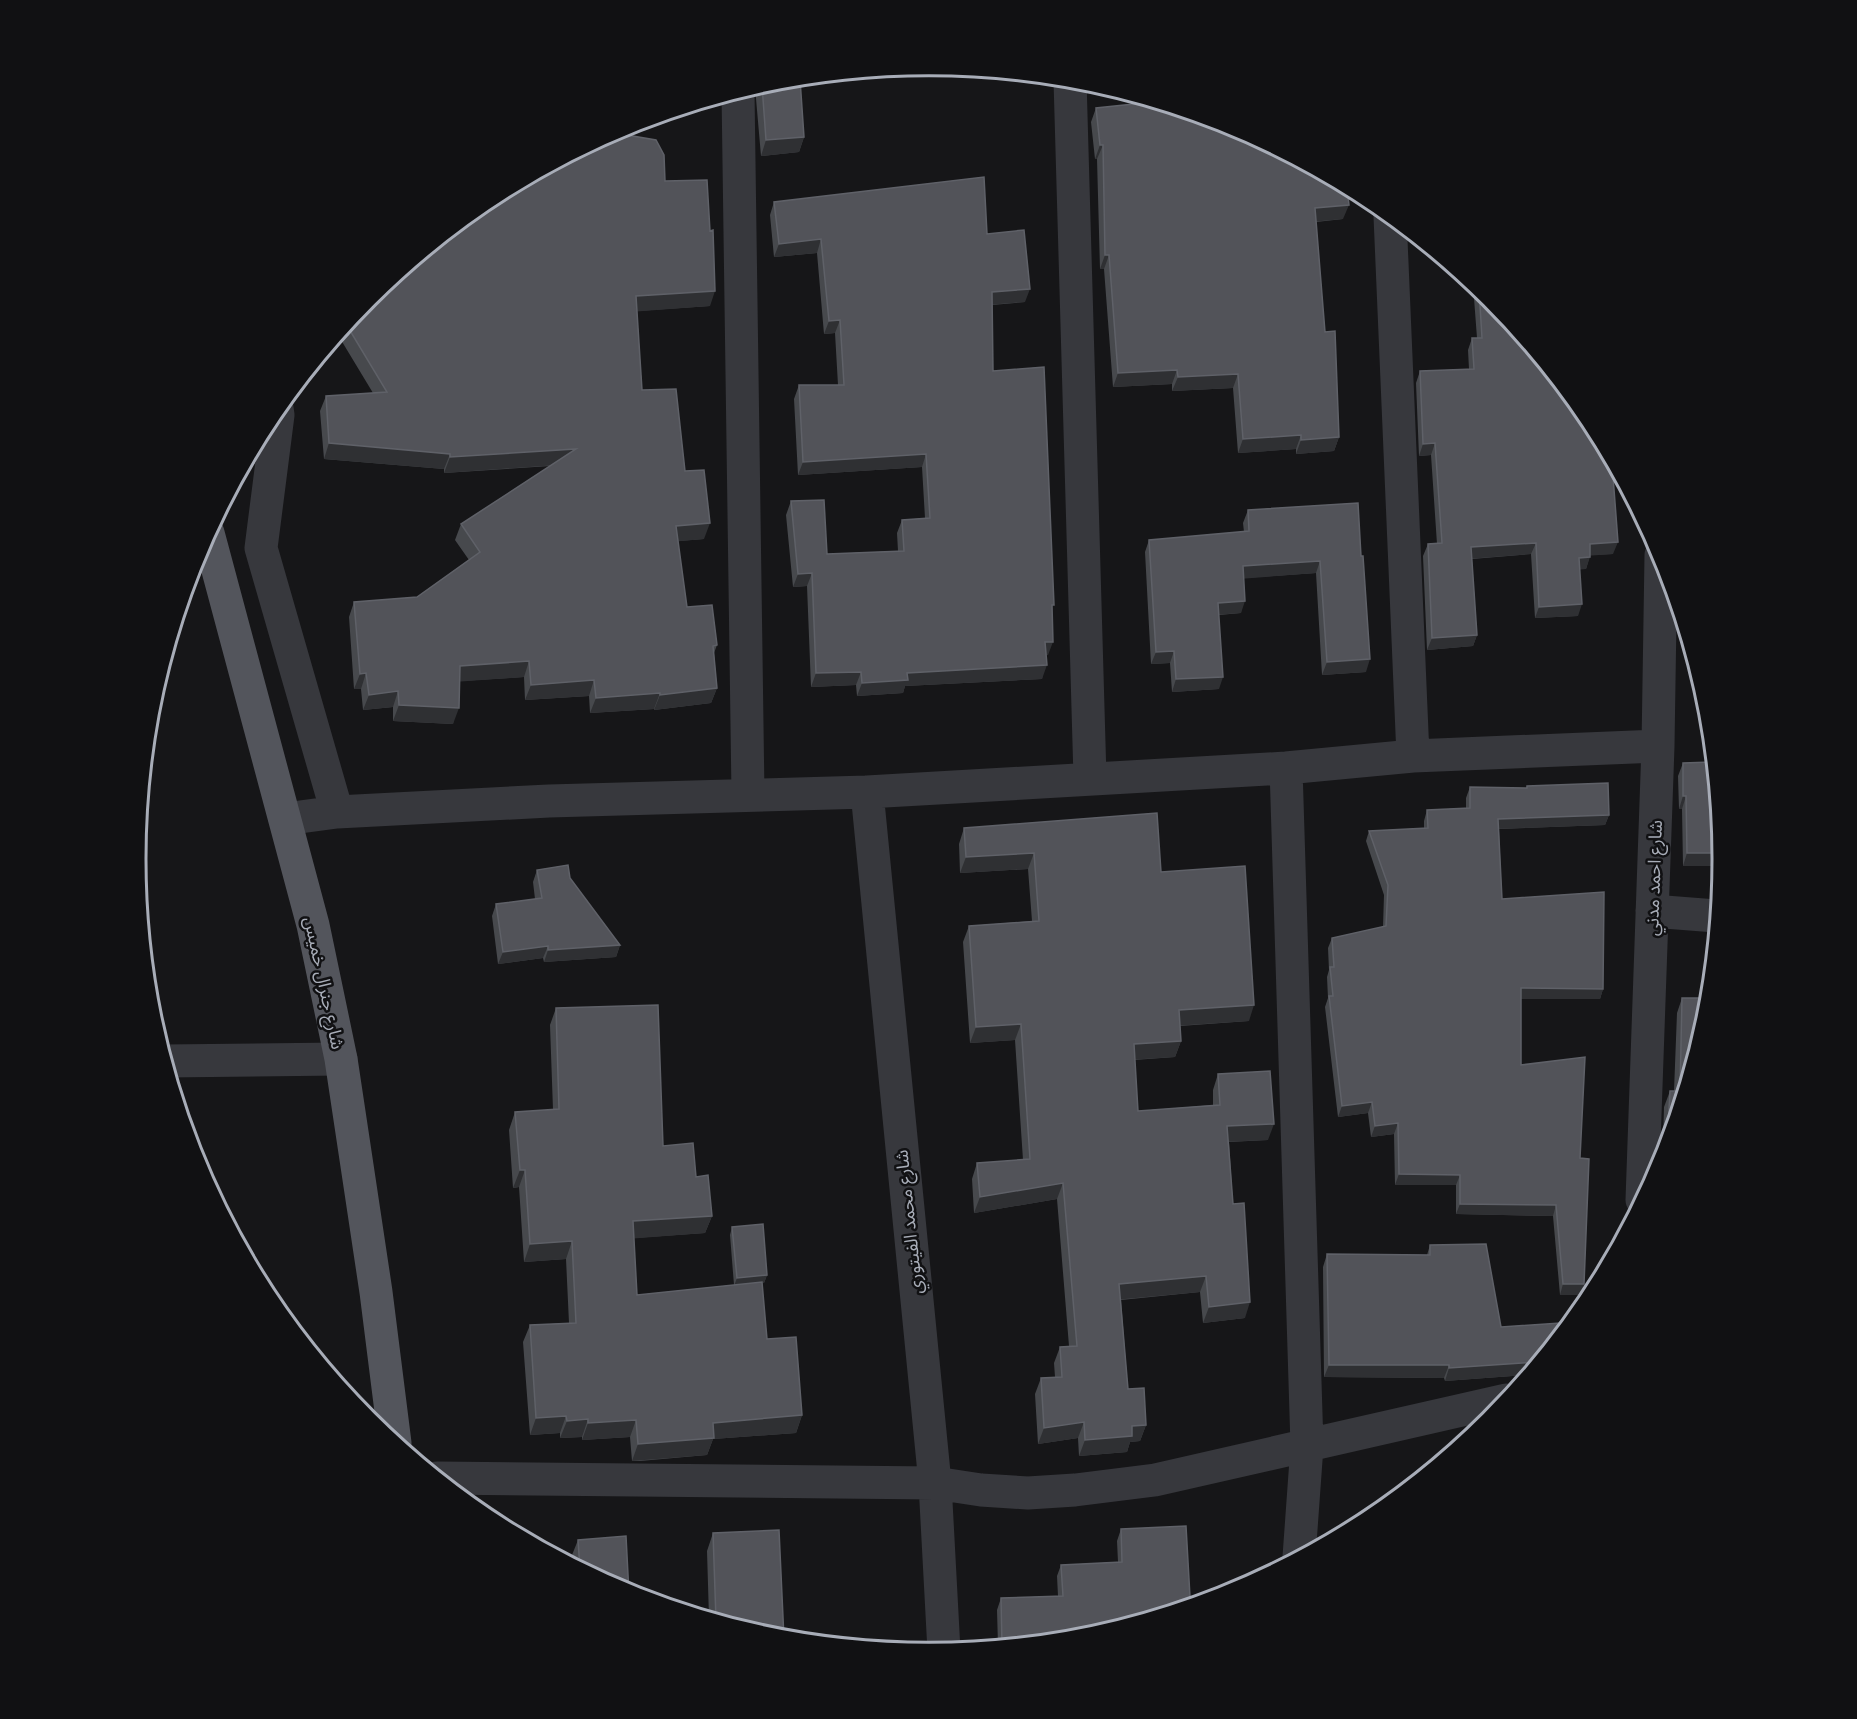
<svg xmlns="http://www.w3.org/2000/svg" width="1857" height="1719" font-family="Raleway,'Noto Sans Arabic',sans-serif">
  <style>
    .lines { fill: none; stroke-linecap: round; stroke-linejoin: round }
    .minor { stroke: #37383d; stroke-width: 33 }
    .major { stroke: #53555c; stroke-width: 33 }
    .wall { fill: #47494d }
    .shaded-wall { fill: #2f3033 }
    .building { fill: #525359; stroke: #5f6168; stroke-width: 1.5 }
    .labels { text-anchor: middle; stroke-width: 5; stroke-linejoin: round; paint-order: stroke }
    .street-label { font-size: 18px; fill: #a8adb8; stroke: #111113 }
    .rim { fill: none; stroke: #a8adb8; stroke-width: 3 }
  </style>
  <rect width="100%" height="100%" fill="#161618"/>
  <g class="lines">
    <!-- minor -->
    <path class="minor" d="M 1070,80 L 1090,778
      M 738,92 L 748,795
      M 1390,216 L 1413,756
      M 277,408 L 278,415 L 261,548 L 337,812
      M 1286,768 L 1307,1446 L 1299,1557
      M 867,792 L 935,1483 L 944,1651
      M 285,819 L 337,812 L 549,801 L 867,792 L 1286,768 L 1413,756 L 1658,746
      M 1652,911 L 1716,916
      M 165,1061 L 341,1059
      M 1642,1200 L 1658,746 L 1661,555
      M 437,1478 L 935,1483 L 981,1490 L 1028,1493 L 1075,1490 L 1155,1480 L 1506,1400"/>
    <!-- major -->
    <path class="major" d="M 208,533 L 313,925 L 341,1059 L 376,1292 L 395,1443"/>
  </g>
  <!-- wall -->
  <path class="wall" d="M 774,81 L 804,137 L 799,152 L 761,156 L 755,87 Z
    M 1096,108 L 1343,219 L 1316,222 L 1325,332 L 1339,437 L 1334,451 L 1296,454 L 1296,449 L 1238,453 L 1233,388 L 1172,391 L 1172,384 L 1113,387 L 1104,269 L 1100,269 L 1097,159 L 1095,159 L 1091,122 Z
    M 627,135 L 665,181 L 710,306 L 637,311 L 642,390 L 685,471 L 704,539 L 678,541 L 687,607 L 717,645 L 714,653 L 717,688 L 711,703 L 654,710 L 654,709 L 590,713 L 589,696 L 525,700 L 524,677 L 460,681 L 453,724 L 393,721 L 393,707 L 363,710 L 361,689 L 354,689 L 349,617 L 354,602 L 417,597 L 469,560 L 455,540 L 461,524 L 550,466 L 444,473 L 444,469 L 324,459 L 320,411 L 326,396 L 373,393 L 341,340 L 333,340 L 368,298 Z
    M 774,202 L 987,234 L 1025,302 L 992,305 L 993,371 L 1052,612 L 1048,655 L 1046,655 L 1042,679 L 905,686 L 903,693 L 857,696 L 856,685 L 811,687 L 807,586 L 793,587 L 786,515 L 791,501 L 827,554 L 898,551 L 897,533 L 902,520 L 925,518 L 922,467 L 798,475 L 794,399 L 799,385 L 838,385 L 835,333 L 824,334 L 817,253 L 774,257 L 770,215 Z
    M 1473,285 L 1490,299 L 1588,419 L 1613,466 L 1612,468 L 1613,554 L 1590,555 L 1586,569 L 1580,569 L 1578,616 L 1535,618 L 1531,554 L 1472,559 L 1477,635 L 1473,646 L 1427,650 L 1423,556 L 1428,544 L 1437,544 L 1431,455 L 1419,456 L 1416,383 L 1420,371 L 1469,369 L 1468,350 L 1472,338 L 1477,338 Z
    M 1358,503 L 1366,672 L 1322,675 L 1316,573 L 1244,578 L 1241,613 L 1219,615 L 1219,689 L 1172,692 L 1170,663 L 1151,664 L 1145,552 L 1149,540 L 1244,532 L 1243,523 L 1248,510 Z
    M 1683,763 L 1722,860 L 1721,866 L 1683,866 L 1682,809 L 1679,809 L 1678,776 Z
    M 1527,786 L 1609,815 L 1605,825 L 1499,829 L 1502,899 L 1603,989 L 1600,999 L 1521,999 L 1521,1065 L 1580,1158 L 1584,1284 L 1580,1295 L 1560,1295 L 1553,1216 L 1456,1214 L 1456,1185 L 1395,1185 L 1394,1134 L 1371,1137 L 1368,1113 L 1338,1117 L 1325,1007 L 1328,998 L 1327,977 L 1329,970 L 1328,948 L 1332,938 L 1383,927 L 1384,895 L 1366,841 L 1369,831 L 1424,828 L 1424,821 L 1427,810 L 1466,808 L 1466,798 L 1470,787 L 1526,788 Z
    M 964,828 L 1161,872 L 1249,1021 L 1180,1026 L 1181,1041 L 1175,1057 L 1134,1060 L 1138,1111 L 1213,1105 L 1213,1090 L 1218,1074 L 1268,1140 L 1229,1142 L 1233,1204 L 1245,1318 L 1203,1323 L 1200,1292 L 1121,1300 L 1128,1389 L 1146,1425 L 1140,1441 L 1130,1442 L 1127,1452 L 1079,1456 L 1078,1438 L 1038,1444 L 1035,1394 L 1041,1378 L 1055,1377 L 1054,1363 L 1060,1347 L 1069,1346 L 1057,1199 L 974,1213 L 972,1179 L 977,1163 L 1023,1160 L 1015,1040 L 970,1043 L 963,942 L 969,926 L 1032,921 L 1028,869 L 960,873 L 959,844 Z
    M 537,870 L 570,878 L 620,945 L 616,957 L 544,962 L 543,958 L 498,964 L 492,916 L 496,904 L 535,899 L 533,882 Z
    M 1682,998 L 1708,998 L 1667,1144 L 1663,1144 L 1664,1107 L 1670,1091 L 1674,1091 L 1677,1013 Z
    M 556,1008 L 663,1146 L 696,1177 L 712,1216 L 705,1233 L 634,1238 L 637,1295 L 734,1285 L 730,1235 L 732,1227 L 767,1275 L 764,1283 L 762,1283 L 767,1339 L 802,1415 L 796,1433 L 713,1439 L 707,1455 L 640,1461 L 632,1461 L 630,1437 L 582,1440 L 582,1437 L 560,1438 L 560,1433 L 530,1435 L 523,1342 L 530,1325 L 569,1323 L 566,1259 L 524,1262 L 519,1187 L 513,1188 L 509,1130 L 515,1112 L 553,1110 L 550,1025 Z
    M 1430,1245 L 1501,1327 L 1561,1334 L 1527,1375 L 1445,1381 L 1444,1378 L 1324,1377 L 1323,1267 L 1327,1254 L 1427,1255 Z
    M 1121,1529 L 1190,1597 L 1083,1638 L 998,1646 L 997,1610 L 1001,1598 L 1058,1596 L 1057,1576 L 1061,1565 L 1118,1562 L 1117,1541 Z
    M 713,1533 L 773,1638 L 709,1618 L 707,1551 Z
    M 578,1540 L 625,1592 L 573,1565 L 572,1555 Z"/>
  <!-- shaded-wall -->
  <path class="shaded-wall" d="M 804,137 L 799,152 L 761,156 L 766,140 Z
    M 1100,145 L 1103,145 L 1097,159 L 1095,159 Z
    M 1349,205 L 1343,219 L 1310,222 L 1315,208 Z
    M 821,239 L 817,253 L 774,257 L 779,244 Z
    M 1105,255 L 1109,255 L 1104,269 L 1100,269 Z
    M 1030,289 L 1025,302 L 987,305 L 992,292 Z
    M 715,291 L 710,306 L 630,312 L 636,296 Z
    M 840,320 L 835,333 L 824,334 L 829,321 Z
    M 346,324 L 341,340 L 333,340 Z
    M 1177,370 L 1172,384 L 1113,387 L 1118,373 Z
    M 1238,374 L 1233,388 L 1172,391 L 1178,377 Z
    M 1301,435 L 1296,449 L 1238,453 L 1243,439 Z
    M 1339,437 L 1334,451 L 1296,454 L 1301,440 Z
    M 329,443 L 450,454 L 444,469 L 324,459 Z
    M 1435,443 L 1431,455 L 1419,456 L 1423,444 Z
    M 576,449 L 571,464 L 444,473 L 450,457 Z
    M 926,454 L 922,467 L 798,475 L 803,462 Z
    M 710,523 L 704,539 L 670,542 L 676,526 Z
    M 1618,542 L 1613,554 L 1585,556 L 1590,544 Z
    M 1536,543 L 1531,554 L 1467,559 L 1471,547 Z
    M 1590,557 L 1586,569 L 1575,570 L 1579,558 Z
    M 1320,561 L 1316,573 L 1239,579 L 1243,566 Z
    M 812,573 L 807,586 L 793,587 L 798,574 Z
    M 1245,601 L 1241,613 L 1214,615 L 1218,603 Z
    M 1582,604 L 1578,616 L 1535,618 L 1539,607 Z
    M 1477,635 L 1473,646 L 1427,650 L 1432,638 Z
    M 1045,642 L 1053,642 L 1048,655 L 1040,656 Z
    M 1174,651 L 1170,663 L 1151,664 L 1156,652 Z
    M 1370,659 L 1366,672 L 1322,675 L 1327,662 Z
    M 529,661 L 524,677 L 454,682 L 460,666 Z
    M 1047,665 L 1042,679 L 905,686 L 903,693 L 857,696 L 862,683 L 907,673 Z
    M 861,672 L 856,685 L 811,687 L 816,673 Z
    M 366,673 L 361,689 L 354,689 L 360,674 Z
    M 1223,677 L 1219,689 L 1172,692 L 1176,679 Z
    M 594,680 L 589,696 L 525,700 L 531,685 Z
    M 717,688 L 711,703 L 654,710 L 660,695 Z
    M 398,691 L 393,707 L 363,710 L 369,695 Z
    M 660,693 L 654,709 L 590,713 L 596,698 Z
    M 399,705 L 459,708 L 453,724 L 393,721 Z
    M 1683,796 L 1686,796 L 1682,809 L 1679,809 Z
    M 1609,815 L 1605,825 L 1495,829 L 1498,819 Z
    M 1034,853 L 1028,869 L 960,873 L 966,857 Z
    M 1687,853 L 1721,853 L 1721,866 L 1683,866 Z
    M 620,945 L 616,957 L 544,962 L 548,950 Z
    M 548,946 L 543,958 L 498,964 L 503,952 Z
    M 1521,988 L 1603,989 L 1600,999 L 1517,999 Z
    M 1254,1005 L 1249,1021 L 1173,1026 L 1179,1010 Z
    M 1021,1024 L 1015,1040 L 970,1043 L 976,1027 Z
    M 1181,1041 L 1175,1057 L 1128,1060 L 1134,1044 Z
    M 1372,1102 L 1368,1113 L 1338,1117 L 1342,1106 Z
    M 1398,1123 L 1394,1134 L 1371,1137 L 1375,1126 Z
    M 1274,1124 L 1268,1140 L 1222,1142 L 1227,1126 Z
    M 1668,1129 L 1672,1129 L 1667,1144 L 1663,1144 Z
    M 520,1170 L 525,1170 L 519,1187 L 513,1188 Z
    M 1399,1174 L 1460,1175 L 1456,1185 L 1395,1185 Z
    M 1063,1183 L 1057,1199 L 974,1213 L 980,1197 Z
    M 1460,1204 L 1556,1205 L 1553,1216 L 1456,1214 Z
    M 712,1216 L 705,1233 L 627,1239 L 633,1221 Z
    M 572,1241 L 566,1259 L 524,1262 L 530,1244 Z
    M 767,1275 L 764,1283 L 734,1286 L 737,1278 Z
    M 1206,1276 L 1200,1292 L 1114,1300 L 1119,1284 Z
    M 1563,1284 L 1584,1284 L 1580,1295 L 1560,1295 Z
    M 1250,1302 L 1245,1318 L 1203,1323 L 1209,1307 Z
    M 1538,1362 L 1527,1375 L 1445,1381 L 1449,1368 Z
    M 1329,1365 L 1449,1365 L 1444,1378 L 1324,1377 Z
    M 802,1415 L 796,1433 L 713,1439 L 707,1455 L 632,1461 L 638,1444 L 713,1423 Z
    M 566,1416 L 560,1433 L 530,1435 L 536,1418 Z
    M 588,1419 L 582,1437 L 560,1438 L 567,1421 Z
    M 636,1420 L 630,1437 L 582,1440 L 588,1423 Z
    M 1084,1422 L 1078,1438 L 1038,1444 L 1044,1428 Z
    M 1146,1425 L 1140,1441 L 1130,1442 L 1127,1452 L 1079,1456 L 1085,1440 L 1132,1426 Z"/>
  <!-- building -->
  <path class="building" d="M 800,79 L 804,137 L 766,140 L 762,85 L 774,81 Z
    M 1153,102 L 1232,127 L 1347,188 L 1349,205 L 1315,208 L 1325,332 L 1335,331 L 1339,437 L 1301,440 L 1301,435 L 1243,439 L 1238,374 L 1178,377 L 1177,370 L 1118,373 L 1109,255 L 1105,255 L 1103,145 L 1100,145 L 1096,108 Z
    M 625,126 L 627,126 L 627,135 L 656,140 L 664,155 L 665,181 L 707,180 L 710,231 L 713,230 L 715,291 L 636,296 L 642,390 L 676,389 L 685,471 L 704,470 L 710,523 L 676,526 L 687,607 L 712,605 L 717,645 L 713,646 L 717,688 L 660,695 L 660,693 L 596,698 L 594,680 L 531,685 L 529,661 L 460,666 L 459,708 L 399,705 L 398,691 L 369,695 L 366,673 L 360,674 L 354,602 L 417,597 L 480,552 L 461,524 L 576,449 L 450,457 L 450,454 L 329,443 L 326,396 L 387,392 L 346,324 L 368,298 L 488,200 Z
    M 984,177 L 987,234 L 1024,230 L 1030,289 L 992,292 L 993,371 L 1044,367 L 1054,605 L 1052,605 L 1053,642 L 1045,642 L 1047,665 L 907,673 L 908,680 L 862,683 L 861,672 L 816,673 L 812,573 L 798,574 L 791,501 L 824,500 L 827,554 L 904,551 L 902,520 L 930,518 L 926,454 L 803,462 L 799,385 L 844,385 L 840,320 L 829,321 L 821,239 L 779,244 L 774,202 Z
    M 1479,289 L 1490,299 L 1588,419 L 1612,463 L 1618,542 L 1590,544 L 1590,557 L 1579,558 L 1582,604 L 1539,607 L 1536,543 L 1471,547 L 1477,635 L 1432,638 L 1428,544 L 1442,543 L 1435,443 L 1423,444 L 1420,371 L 1474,369 L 1472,338 L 1482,338 Z
    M 1358,503 L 1361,556 L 1363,556 L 1370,659 L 1327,662 L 1320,561 L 1243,566 L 1245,601 L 1218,603 L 1223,677 L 1176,679 L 1174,651 L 1156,652 L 1149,540 L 1249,531 L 1248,510 Z
    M 1712,762 L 1721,853 L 1687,853 L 1686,796 L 1683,796 L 1683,763 Z
    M 1608,783 L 1609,815 L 1498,819 L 1502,899 L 1604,892 L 1603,989 L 1521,988 L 1521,1065 L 1585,1057 L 1580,1158 L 1589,1159 L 1584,1284 L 1563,1284 L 1556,1205 L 1460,1204 L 1460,1175 L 1399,1174 L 1398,1123 L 1375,1126 L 1372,1102 L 1342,1106 L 1329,996 L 1333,996 L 1330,967 L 1334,967 L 1332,938 L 1386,926 L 1388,885 L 1369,831 L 1428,828 L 1427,810 L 1470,808 L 1470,787 L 1527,788 L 1527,786 Z
    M 1157,813 L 1161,872 L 1245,866 L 1254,1005 L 1179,1010 L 1181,1041 L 1134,1044 L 1138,1111 L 1220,1105 L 1218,1074 L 1270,1071 L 1274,1124 L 1227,1126 L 1233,1204 L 1244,1203 L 1250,1302 L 1209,1307 L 1206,1276 L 1119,1284 L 1128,1389 L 1144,1388 L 1146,1425 L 1132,1426 L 1132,1436 L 1085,1440 L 1084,1422 L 1044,1428 L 1041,1378 L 1062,1377 L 1060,1347 L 1077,1346 L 1063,1183 L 980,1197 L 977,1163 L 1030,1159 L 1021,1024 L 976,1027 L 969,926 L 1039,921 L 1034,853 L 966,857 L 964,828 Z
    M 568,865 L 570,878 L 620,945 L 548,950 L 548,946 L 503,952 L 496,904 L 542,898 L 537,870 Z
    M 1682,998 L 1708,998 L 1707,1015 L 1672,1129 L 1668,1129 L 1670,1091 L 1680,1091 Z
    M 658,1005 L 663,1146 L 693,1143 L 696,1177 L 708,1175 L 712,1216 L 633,1221 L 637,1295 L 762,1282 L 767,1339 L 796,1337 L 802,1415 L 713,1423 L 714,1438 L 638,1444 L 636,1420 L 588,1423 L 588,1419 L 567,1421 L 566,1416 L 536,1418 L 530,1325 L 576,1323 L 572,1241 L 530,1244 L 525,1170 L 520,1170 L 515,1112 L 559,1109 L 556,1008 Z
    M 763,1224 L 767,1275 L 737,1278 L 732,1227 Z
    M 1486,1244 L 1501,1327 L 1560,1323 L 1561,1334 L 1538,1362 L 1449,1368 L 1449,1365 L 1329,1365 L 1327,1254 L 1430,1255 L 1430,1245 Z
    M 1186,1526 L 1190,1597 L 1213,1596 L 1213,1599 L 1083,1638 L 1002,1646 L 1001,1598 L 1063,1596 L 1061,1565 L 1122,1562 L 1121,1529 Z
    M 779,1530 L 784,1639 L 773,1638 L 716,1620 L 713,1533 Z
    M 626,1536 L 629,1594 L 625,1592 L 580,1569 L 578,1540 Z"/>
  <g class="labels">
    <!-- street labels -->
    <g class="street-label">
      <text transform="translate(1654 878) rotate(-88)" y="6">شارع احمد مدني</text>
      <text transform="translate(324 983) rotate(78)" y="6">شارع جنرال خميس</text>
      <text transform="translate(909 1222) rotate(-96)" y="6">شارع محمد الفيتوري</text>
    </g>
  </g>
  <!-- crop -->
  <path d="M0 0H1857V1719H0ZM146 859a783 783 0 1 1 1566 0a783 783 0 1 1-1566 0Z" fill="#111113" fill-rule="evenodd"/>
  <path class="rim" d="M146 859a783 783 0 1 1 1566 0a783 783 0 1 1-1566 0Z"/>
</svg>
